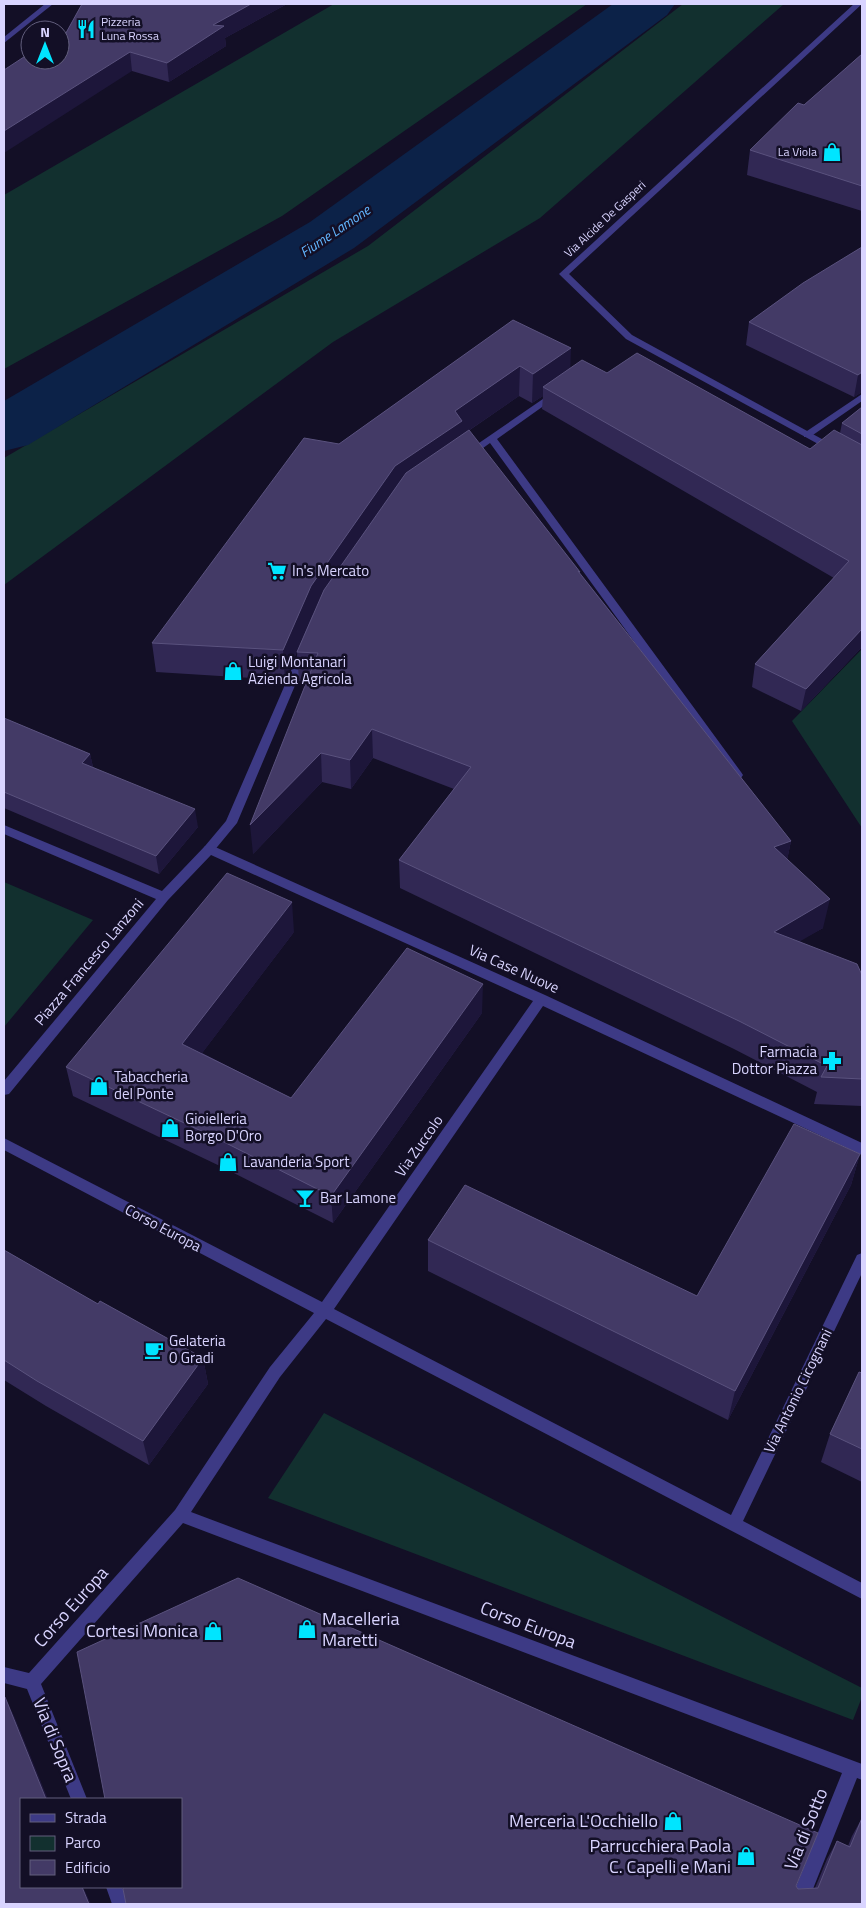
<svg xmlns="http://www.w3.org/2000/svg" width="866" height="1908" font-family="'Titillium Web',sans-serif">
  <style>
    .green { fill: #12302f }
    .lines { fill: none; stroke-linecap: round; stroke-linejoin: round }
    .river { fill: #0c2248; fill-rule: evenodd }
    .service { fill: #3d3a85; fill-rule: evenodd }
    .minor { fill: #3d3a85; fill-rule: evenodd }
    .tertiary { fill: #3d3a85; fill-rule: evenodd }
    .wall { fill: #312854 }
    .shaded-wall { fill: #1d163a }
    .building { fill: #433a66; stroke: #5a527e }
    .labels { text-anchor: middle; stroke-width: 5; stroke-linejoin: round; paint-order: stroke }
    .far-poi-label { font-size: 12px; fill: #d9d4ff; stroke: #130f26; text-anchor: start }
    .far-street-label { font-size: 12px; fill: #d9d4ff; stroke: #130f26 }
    .far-water-label { font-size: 14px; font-style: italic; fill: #62b6ff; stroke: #130f26 }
    .poi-label { font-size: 15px; fill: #d9d4ff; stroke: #130f26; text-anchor: start }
    .street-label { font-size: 15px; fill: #d9d4ff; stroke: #130f26 }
    .near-street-label { font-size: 18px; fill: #d9d4ff; stroke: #130f26 }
    .near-poi-label { font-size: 18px; fill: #d9d4ff; stroke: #130f26; text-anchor: end }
  </style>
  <rect width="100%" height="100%" fill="#130f26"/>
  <!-- green -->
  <path class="green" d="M 334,4 L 587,4 L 282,216 L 4,369 L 4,195 Z
    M 683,4 L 784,4 L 540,218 L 333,342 L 4,585 L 4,458 L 368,246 Z
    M 862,649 L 862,828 L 792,721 Z
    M 4,882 L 93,920 L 4,1027 Z
    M 324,1413 L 862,1688 L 862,1697 L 853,1720 L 268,1498 Z"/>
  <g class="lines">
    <!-- river -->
    <path class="river" d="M 613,4 L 675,4 L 667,15 L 354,248 L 28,445 L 4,451 L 4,401 L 310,222 Z"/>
    <!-- service -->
    <path class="service" d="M 556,390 L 561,393 L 559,395 L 497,439 L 741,772 L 743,775 L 741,778 L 733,778 L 490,443 L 472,456 L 468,457 L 463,454 Z
      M 862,394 L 862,401 L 810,437 L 804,437 L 804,433 Z
      M 305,646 L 310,650 L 237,823 L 213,852 L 205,852 L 203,849 L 205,846 L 226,821 L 300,650 Z"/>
    <!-- minor -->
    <path class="minor" d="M 854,4 L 862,4 L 569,274 L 632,335 L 862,461 L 862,468 L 626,339 L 559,274 Z
      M 4,825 L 162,891 L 205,846 L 213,846 L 545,995 L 862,1143 L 862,1155 L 543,1006 L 334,1309 L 731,1515 L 857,1255 L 862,1253 L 862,1273 L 743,1521 L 862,1583 L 862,1599 L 326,1319 L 280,1377 L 191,1512 L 862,1764 L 862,1780 L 857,1778 L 807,1904 L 789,1904 L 842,1773 L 183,1523 L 41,1684 L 87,1799 L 71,1799 L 27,1689 L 4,1683 L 4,1667 L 29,1673 L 175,1510 L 270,1367 L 314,1313 L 4,1150 L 4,1138 L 322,1302 L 533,1001 L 211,855 L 168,900 L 9,1094 L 4,1095 L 4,1081 L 156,899 L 4,834 Z
      M 106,1887 L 122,1887 L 130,1904 L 112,1904 Z"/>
    <!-- tertiary -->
    <path class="tertiary" d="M 45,4 L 53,4 L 4,43 L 4,37 Z"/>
  </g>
  <!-- wall -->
  <path class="wall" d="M 82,4 L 287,4 L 225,38 L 226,46 L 169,82 L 132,71 L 61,42 Z
    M 862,54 L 862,211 L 747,175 L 750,150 L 804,105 Z
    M 862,247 L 862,392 L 854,397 L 746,345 L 749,322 Z
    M 513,320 L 570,368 L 607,373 L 810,449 L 840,433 L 842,423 L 862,407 L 862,647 L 801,711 L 752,687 L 755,664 L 834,578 L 542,409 L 543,396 L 532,403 L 519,396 L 464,434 L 580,572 L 580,574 L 791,841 L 787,860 L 823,928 L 799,941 L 862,975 L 862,1106 L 814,1104 L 817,1092 L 734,1049 L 400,888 L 399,860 L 454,789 L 373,758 L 351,789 L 322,782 L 253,854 L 306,681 L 299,681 L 297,652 L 312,616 L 285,680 L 156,672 L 152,643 L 339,444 Z
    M 4,718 L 90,754 L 93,767 L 198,827 L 159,874 L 4,808 Z
    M 294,932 L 202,1053 L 291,1098 L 482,1013 L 333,1223 L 222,1167 L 73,1096 L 66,1067 Z
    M 860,1154 L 851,1185 L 728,1420 L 428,1271 L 428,1240 L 697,1296 Z
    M 4,1250 L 98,1304 L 203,1358 L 208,1384 L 149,1465 L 46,1406 L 4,1380 Z
    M 862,1373 L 862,1482 L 821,1462 L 830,1434 Z
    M 862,1818 L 862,1904 L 126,1904 L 796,1886 L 798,1889 L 815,1888 L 827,1859 L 837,1841 L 848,1846 L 852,1836 Z"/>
  <!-- shaded-wall -->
  <path class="shaded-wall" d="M 251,4 L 287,4 L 225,38 L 226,46 L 169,82 L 167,63 L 213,25 Z
    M 130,52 L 132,71 L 4,153 L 4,131 Z
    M 571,348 L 570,378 L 543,387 L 543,396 L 532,403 L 533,374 Z
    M 520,366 L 519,396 L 462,435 L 312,616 L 285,680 L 283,650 L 311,586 L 395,466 L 455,411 Z
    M 862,372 L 862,392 L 854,397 L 858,375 Z
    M 862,629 L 862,647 L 801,711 L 806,689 Z
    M 372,729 L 373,758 L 351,789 L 350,760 Z
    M 321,753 L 322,782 L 253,854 L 250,825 Z
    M 90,754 L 94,772 L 82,763 Z
    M 195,809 L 198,827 L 159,874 L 156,856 Z
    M 791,841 L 785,870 L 774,847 Z
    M 830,899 L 823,928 L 768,960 L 774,932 Z
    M 292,902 L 294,932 L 187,1073 L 182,1044 Z
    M 483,984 L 482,1013 L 333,1223 L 331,1196 Z
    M 860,1154 L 851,1185 L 728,1420 L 735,1391 Z
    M 203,1358 L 208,1384 L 149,1465 L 143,1441 Z
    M 5,1697 L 15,1718 L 48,1799 L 46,1799 Z
    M 82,1887 L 83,1887 L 91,1904 L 89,1904 Z"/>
  <!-- building -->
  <path class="building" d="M 82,4 L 251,4 L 213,25 L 224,26 L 167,63 L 130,52 L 4,131 L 4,70 L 30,53 L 30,60 L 60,60 L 60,42 L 61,42 Z
    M 862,54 L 862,186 L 750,150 L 798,103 L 804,105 Z
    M 862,247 L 862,372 L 858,375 L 749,322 L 803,283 Z
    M 513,320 L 571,348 L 533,374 L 520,366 L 455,411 L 462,421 L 395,466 L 311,586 L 283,650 L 152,643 L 304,438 L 339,444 Z
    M 637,353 L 810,449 L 834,430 L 862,445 L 862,629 L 806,689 L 755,664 L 849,561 L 543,387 L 582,360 L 607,373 Z
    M 862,407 L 862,434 L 842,423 Z
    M 469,430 L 580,572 L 578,571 L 791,841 L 774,847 L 830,899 L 774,932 L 857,964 L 862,975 L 862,1079 L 821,1077 L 827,1066 L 739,1021 L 399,860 L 471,767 L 372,729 L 350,760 L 321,753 L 250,825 L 318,653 L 297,652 L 324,590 L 406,473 Z
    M 4,718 L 90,754 L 82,763 L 195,809 L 156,856 L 4,792 Z
    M 227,873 L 292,902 L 182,1044 L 291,1098 L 407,948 L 483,984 L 331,1196 L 218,1139 L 66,1067 Z
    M 794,1124 L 860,1154 L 735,1391 L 428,1240 L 465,1185 L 697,1296 Z
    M 4,1250 L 98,1304 L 100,1301 L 203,1358 L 143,1441 L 37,1381 L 4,1360 Z
    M 859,1372 L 862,1373 L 862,1449 L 830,1434 Z
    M 238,1578 L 818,1833 L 796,1886 L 798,1889 L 818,1888 L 837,1841 L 850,1847 L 862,1818 L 862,1904 L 126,1904 L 123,1889 L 124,1887 L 181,1887 L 181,1799 L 105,1799 L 77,1652 Z
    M 5,1697 L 46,1799 L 21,1799 L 21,1887 L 82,1887 L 89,1904 L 4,1904 L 4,1698 Z"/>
  <!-- icons -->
  <defs>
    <g id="restaurant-bare" transform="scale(1.5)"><path d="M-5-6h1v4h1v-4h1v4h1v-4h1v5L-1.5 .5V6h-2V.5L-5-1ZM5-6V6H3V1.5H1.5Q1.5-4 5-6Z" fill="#00e5ff" stroke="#130f26" stroke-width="2.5" paint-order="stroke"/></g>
    <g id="shop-bare" transform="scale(1.5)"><path d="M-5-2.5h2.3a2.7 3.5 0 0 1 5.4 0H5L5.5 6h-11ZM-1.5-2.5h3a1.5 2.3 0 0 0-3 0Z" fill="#00e5ff" stroke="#130f26" stroke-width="2.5" paint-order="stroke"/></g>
    <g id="supermarket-bare" transform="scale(1.5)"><path d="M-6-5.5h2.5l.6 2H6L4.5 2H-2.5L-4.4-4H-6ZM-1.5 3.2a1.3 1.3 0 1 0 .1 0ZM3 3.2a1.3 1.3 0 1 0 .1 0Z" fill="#00e5ff" stroke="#130f26" stroke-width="2.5" paint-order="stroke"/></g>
    <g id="pharmacy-bare" transform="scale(1.5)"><path d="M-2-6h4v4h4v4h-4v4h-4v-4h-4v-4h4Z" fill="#00e5ff" stroke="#130f26" stroke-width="2.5" paint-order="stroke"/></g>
    <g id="bar-bare" transform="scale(1.5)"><path d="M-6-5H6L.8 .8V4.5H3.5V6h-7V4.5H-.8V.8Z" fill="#00e5ff" stroke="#130f26" stroke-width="2.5" paint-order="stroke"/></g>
    <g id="cafe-bare" transform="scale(1.5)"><path d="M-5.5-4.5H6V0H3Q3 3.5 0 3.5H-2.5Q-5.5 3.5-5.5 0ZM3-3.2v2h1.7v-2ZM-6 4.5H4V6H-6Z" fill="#00e5ff" stroke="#130f26" stroke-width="2.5" paint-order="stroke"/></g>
  </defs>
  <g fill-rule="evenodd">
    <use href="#restaurant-bare" x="86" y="29"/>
    <use href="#shop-bare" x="832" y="152"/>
    <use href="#supermarket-bare" x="277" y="571"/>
    <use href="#shop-bare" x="233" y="671"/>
    <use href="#pharmacy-bare" x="832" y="1061"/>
    <use href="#shop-bare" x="99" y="1086"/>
    <use href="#shop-bare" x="170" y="1128"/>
    <use href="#shop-bare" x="228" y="1162"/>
    <use href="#bar-bare" x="305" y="1198"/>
    <use href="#cafe-bare" x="154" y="1350"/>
    <use href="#shop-bare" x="307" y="1629"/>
    <use href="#shop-bare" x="213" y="1631"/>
    <use href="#shop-bare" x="673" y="1821"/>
    <use href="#shop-bare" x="746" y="1856"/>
  </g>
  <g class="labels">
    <!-- far-poi labels -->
    <g class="far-poi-label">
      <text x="101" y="26">Pizzeria<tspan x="101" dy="14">Luna Rossa</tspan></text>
      <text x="817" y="156" text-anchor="end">La Viola</text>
    </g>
    <!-- far-street labels -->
    <g class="far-street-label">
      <text transform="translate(605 219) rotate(-43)" y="4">Via Alcide De Gasperi</text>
    </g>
    <!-- far-water labels -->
    <g class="far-water-label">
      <text transform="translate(335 231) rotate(-34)" y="5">Fiume Lamone</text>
    </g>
    <!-- poi labels -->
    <g class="poi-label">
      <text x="292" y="576">In's Mercato</text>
      <text x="248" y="667">Luigi Montanari<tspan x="248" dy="17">Azienda Agricola</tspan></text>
      <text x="817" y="1057" text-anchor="end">Farmacia<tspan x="817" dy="17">Dottor Piazza</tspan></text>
      <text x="114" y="1082">Tabaccheria<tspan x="114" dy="17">del Ponte</tspan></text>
      <text x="185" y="1124">Gioielleria<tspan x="185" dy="17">Borgo D'Oro</tspan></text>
      <text x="243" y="1167">Lavanderia Sport</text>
      <text x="320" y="1203">Bar Lamone</text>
      <text x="169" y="1346">Gelateria<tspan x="169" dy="17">0 Gradi</tspan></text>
    </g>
    <!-- street labels -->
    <g class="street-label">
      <text transform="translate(89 962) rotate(-50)" y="5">Piazza Francesco Lanzoni</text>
      <text transform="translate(514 969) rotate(24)" y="5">Via Case Nuove</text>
      <text transform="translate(419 1146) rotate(-55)" y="5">Via Zuccolo</text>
      <text transform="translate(163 1228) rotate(28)" y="5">Corso Europa</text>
      <text transform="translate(798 1391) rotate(-64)" y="5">Via Antonio Cicognani</text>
    </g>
    <!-- near-street labels -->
    <g class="near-street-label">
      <text transform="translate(71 1607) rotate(-48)" y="6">Corso Europa</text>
      <text transform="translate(528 1625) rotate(21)" y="6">Corso Europa</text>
      <text transform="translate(55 1740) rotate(68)" y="6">Via di Sopra</text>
      <text transform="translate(806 1829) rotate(-68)" y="6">Via di Sotto</text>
    </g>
    <!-- near-poi labels -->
    <g class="near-poi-label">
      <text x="322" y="1625" text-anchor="start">Macelleria<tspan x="322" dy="21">Maretti</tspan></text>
      <text x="198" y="1637">Cortesi Monica</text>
      <text x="658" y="1827">Merceria L'Occhiello</text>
      <text x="731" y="1852">Parrucchiera Paola<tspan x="731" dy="21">C. Capelli e Mani</tspan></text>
    </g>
  </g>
  <!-- border -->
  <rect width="866" height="1908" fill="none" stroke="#d9d4ff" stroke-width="10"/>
  <!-- legend -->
  <rect x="20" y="1798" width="162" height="90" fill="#130f26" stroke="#625e7d"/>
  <rect x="30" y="1814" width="25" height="8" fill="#3d3a85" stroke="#625e7d"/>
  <text x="65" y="1823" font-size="15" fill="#d9d4ff">Strada</text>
  <rect x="30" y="1836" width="25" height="15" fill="#12302f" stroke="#625e7d"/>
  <text x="65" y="1848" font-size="15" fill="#d9d4ff">Parco</text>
  <rect x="30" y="1860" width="25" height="15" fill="#433a66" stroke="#625e7d"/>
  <text x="65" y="1873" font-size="15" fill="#d9d4ff">Edificio</text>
  <!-- north arrow -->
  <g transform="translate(45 45)"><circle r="24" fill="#130f26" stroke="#625e7d"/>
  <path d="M0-4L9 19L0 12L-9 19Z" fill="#00e5ff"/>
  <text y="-8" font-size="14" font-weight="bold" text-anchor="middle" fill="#d9d4ff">N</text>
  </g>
</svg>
